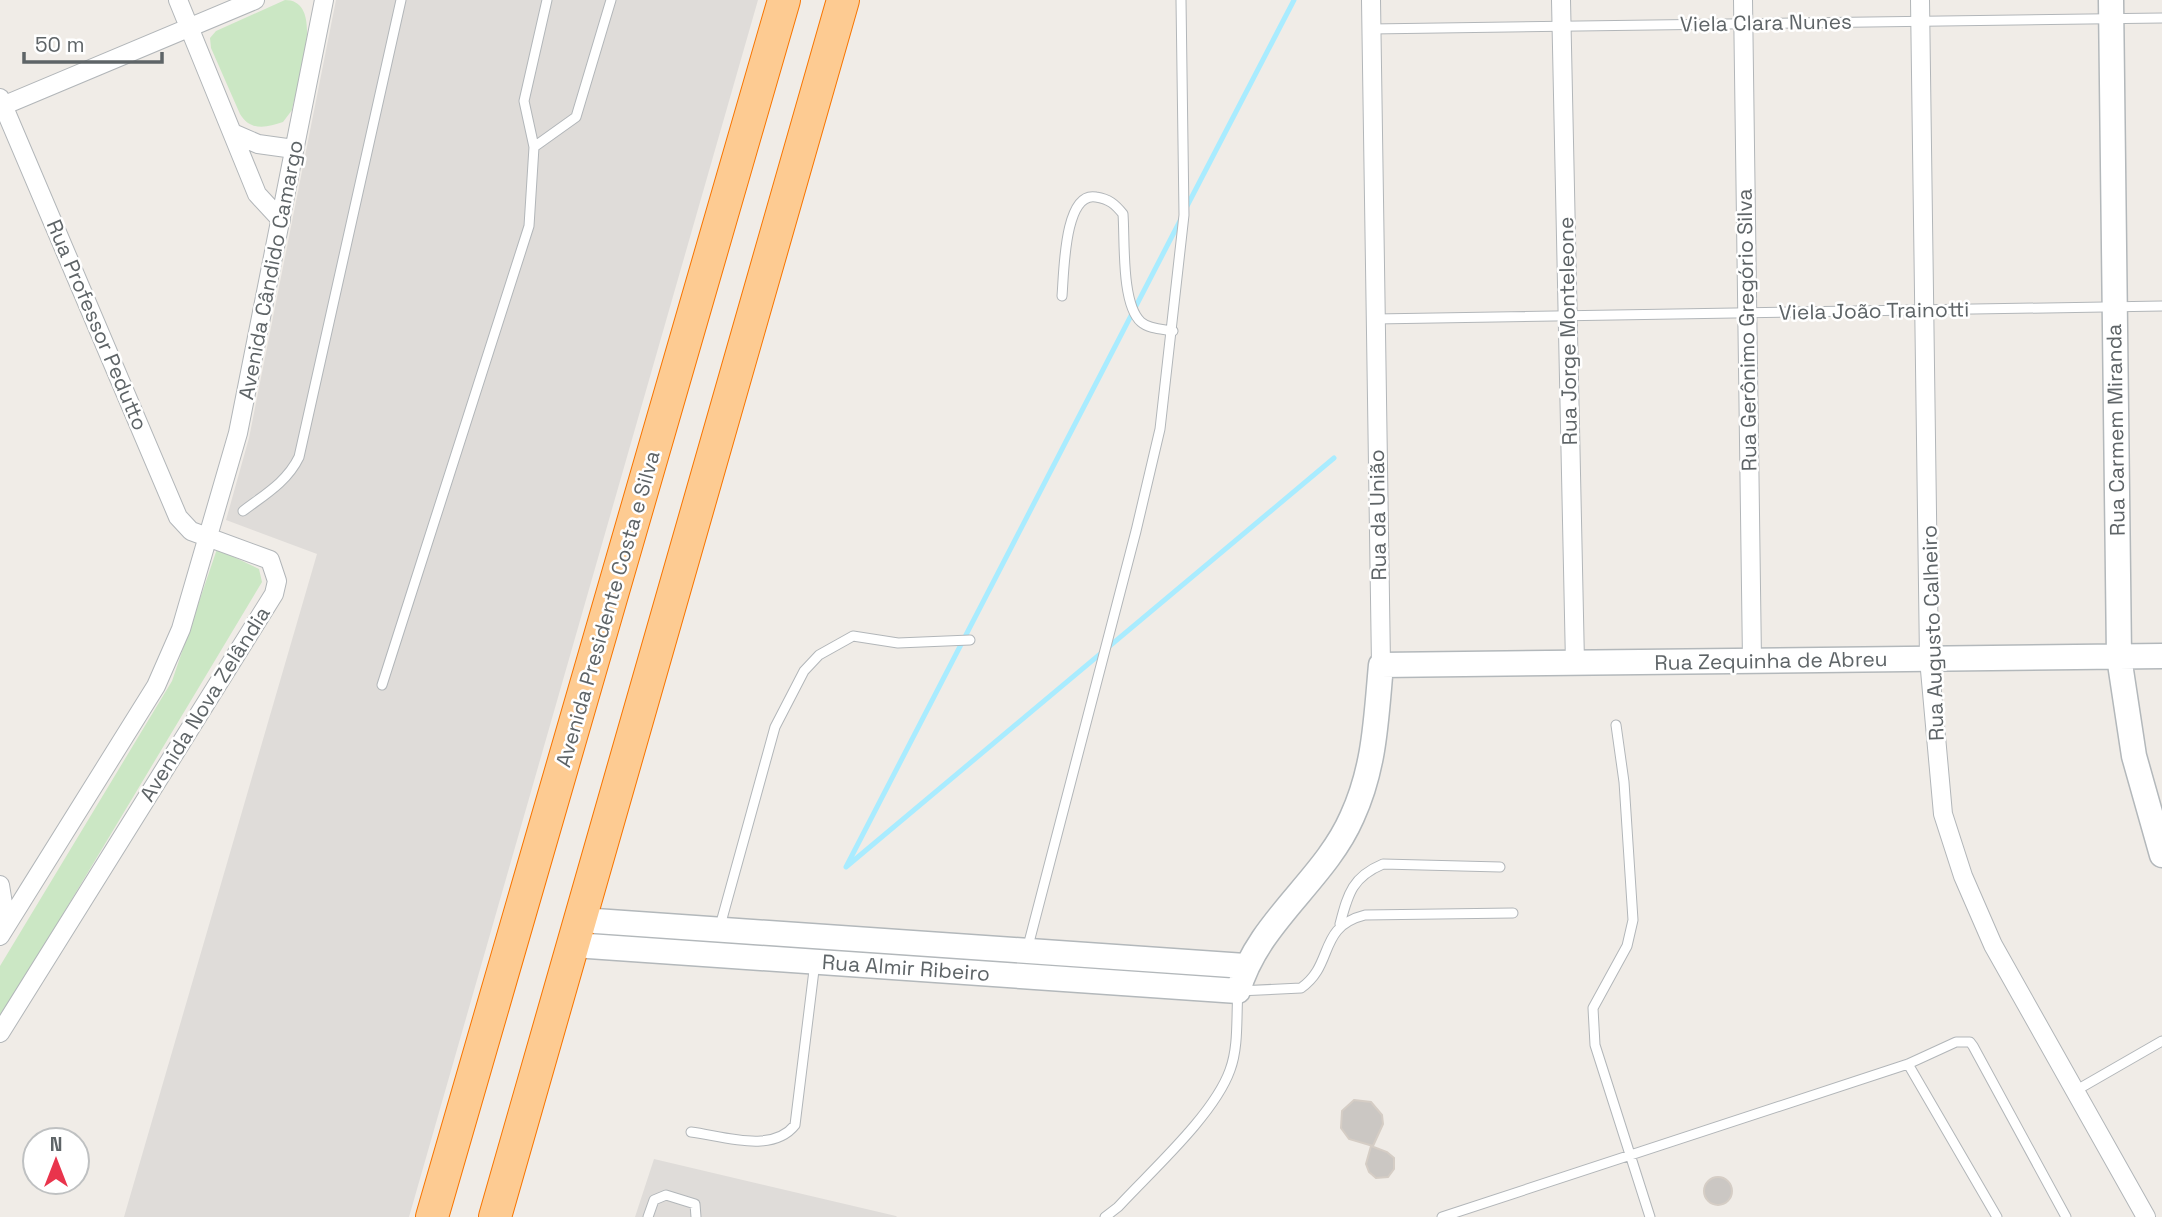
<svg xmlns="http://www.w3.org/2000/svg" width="2162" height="1217" font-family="'Space Grotesk',sans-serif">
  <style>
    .industrial { fill: #dfdcd9 }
    .green { fill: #cbe7c4 }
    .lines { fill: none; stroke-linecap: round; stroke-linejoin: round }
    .stream { stroke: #a9ecff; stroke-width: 5 }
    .building { fill: #cbc7c3; stroke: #d5cdc5; stroke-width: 2 }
    .lane-casing { stroke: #b2b6b9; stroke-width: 11 }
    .street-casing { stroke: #b2b6b9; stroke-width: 20 }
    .secondary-casing { stroke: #b3b8bb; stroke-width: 27 }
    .highway-casing { stroke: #f77501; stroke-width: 34 }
    .lane { stroke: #fff; stroke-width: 9 }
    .street { stroke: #fff; stroke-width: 18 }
    .secondary { stroke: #fff; stroke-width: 24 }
    .highway { stroke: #fdcb92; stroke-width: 32 }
    .labels { text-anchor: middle; stroke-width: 5; stroke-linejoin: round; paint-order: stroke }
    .street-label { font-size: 21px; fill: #5e6467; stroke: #fff }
  </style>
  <rect width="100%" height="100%" fill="#f0ece7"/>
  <!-- industrial -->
  <path class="industrial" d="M 336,0 L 758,0 L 409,1217 L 124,1217 L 317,554 L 226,520 L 249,438 Z
    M 654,1159 L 896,1216 L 897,1217 L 635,1217 Z"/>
  <!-- green -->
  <path class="green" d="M 285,0 C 327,0 297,85 292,110 L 283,122 C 266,128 250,131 240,114 L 211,48 L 210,38 L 216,31 Z
    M 217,549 L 259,569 L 262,582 L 0,1019 L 0,966 L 172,681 Z"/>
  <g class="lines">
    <!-- stream -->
    <path class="stream" d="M 1186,208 L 1294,0
      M 1182,217 L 846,867 L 1334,458"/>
  </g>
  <!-- building -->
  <path class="building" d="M 1354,1100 L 1371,1102 L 1382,1115 L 1383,1124 L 1373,1146 L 1349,1139 L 1341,1128 L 1342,1111 Z
    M 1371,1146 L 1387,1152 L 1394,1158 L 1394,1169 L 1388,1177 L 1376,1178 L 1369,1172 L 1366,1164 Z
    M1704 1191a14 14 0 1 1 28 0a14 14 0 1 1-28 0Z"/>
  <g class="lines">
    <!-- lane casing -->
    <g class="lane-casing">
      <path id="lane" d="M 1371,29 L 2162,18
        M 534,147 L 576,117 L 611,0
        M 1062,296 C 1064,273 1064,191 1096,197 C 1109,199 1115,204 1123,214 C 1125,240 1121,304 1141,322 C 1149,329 1162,329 1173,331
        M 1375,319 L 2162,306
        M 243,511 C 264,495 287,482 299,457 L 401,0
        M 382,685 L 529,226 L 534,147 L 524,101 L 547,0
        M 1616,725 L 1624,782 L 1633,920 L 1627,946 L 1593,1008 L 1595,1045 L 1650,1217
        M 1340,924 C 1348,894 1352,877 1383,864 L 1500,867
        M 720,926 L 775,727 L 804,671 L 819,655 L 853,636 L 898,643 L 970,640
        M 1027,950 L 1136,531 L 1160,429 L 1184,215 L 1181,0
        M 1908,1064 L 1997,1217
        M 2075,1091 L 2162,1041
        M 691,1132 C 723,1136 772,1154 795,1125 L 815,962
        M 648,1217 L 654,1200 L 666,1195 L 695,1204 L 696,1217
        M 1105,1217 L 1118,1207 C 1151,1171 1214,1115 1230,1070 C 1239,1046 1236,1016 1238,991 L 1301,988 C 1335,964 1317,927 1365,915 L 1513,913
        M 1442,1217 L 1908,1064 L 1956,1042 L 1970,1042 L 1973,1046 L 2066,1217"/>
    </g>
    <!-- street casing -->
    <g class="street-casing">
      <path id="street" d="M 178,0 L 257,194 L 281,220
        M 1371,0 L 1381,665
        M 1561,0 L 1575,663
        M 1743,0 L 1752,661
        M 1920,0 L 1929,659 L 1943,814 L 1963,876 L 1993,945 L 2146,1217
        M 0,98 L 178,517 L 191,531 L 270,560 L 277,581 L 274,594 L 0,1033
        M 0,107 L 255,0
        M 235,134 L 258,144 L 294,149
        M 0,885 L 3,904 L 10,920
        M 0,936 L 156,686 L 181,629 L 238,433 L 324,0"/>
    </g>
    <!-- secondary casing -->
    <g class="secondary-casing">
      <path id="secondary" d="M 2111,0 L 2119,657 L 2134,756 L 2162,855
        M 581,920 L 1245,966
        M 574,945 L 1238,991 C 1258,921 1324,881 1352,817 C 1375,767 1376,719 1381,665 L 2162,656"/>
    </g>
    <!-- highway casing -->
    <g class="highway-casing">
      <path id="highway" d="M 432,1217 L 784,0
        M 495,1217 L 843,0"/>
    </g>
    <!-- lane -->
    <use href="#lane" class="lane"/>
    <!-- street -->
    <use href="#street" class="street"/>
    <!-- secondary -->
    <use href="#secondary" class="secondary"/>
    <!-- highway -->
    <use href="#highway" class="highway"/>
  </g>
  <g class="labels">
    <!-- street labels -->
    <g class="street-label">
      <text transform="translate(1766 23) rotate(-1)" y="7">Viela Clara Nunes</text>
      <text transform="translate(271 270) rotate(-79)" y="7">Avenida Cândido Camargo</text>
      <text transform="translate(1874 311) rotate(-1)" y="7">Viela João Trainotti</text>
      <text transform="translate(97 325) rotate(67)" y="7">Rua Professor Pedutto</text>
      <text transform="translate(1747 330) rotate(-91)" y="7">Rua Gerônimo Gregório Silva</text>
      <text transform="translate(1568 331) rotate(-91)" y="7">Rua Jorge Monteleone</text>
      <text transform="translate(2116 430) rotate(-91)" y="7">Rua Carmem Miranda</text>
      <text transform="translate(1378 515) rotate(-91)" y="7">Rua da União</text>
      <text transform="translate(608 609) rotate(-74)" y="7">Avenida Presidente Costa e Silva</text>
      <text transform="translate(1933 633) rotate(-92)" y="7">Rua Augusto Calheiro</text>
      <text transform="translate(1771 661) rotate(-1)" y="7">Rua Zequinha de Abreu</text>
      <text transform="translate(205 704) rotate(-58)" y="7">Avenida Nova Zelândia</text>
      <text transform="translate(906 968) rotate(4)" y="7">Rua Almir Ribeiro</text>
    </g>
  </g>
  <!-- north arrow -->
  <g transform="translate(56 1161)"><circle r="33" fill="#ffffff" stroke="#bfc1c2" stroke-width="2"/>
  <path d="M0-5L12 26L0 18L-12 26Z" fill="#e9344c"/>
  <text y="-10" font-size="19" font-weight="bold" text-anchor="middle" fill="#5e6467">N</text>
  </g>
  <!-- scale -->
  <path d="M24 52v10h138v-10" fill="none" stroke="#5e6467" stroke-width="3.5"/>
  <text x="35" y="52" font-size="21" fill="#5e6467" stroke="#ffffff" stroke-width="5" paint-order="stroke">50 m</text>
</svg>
